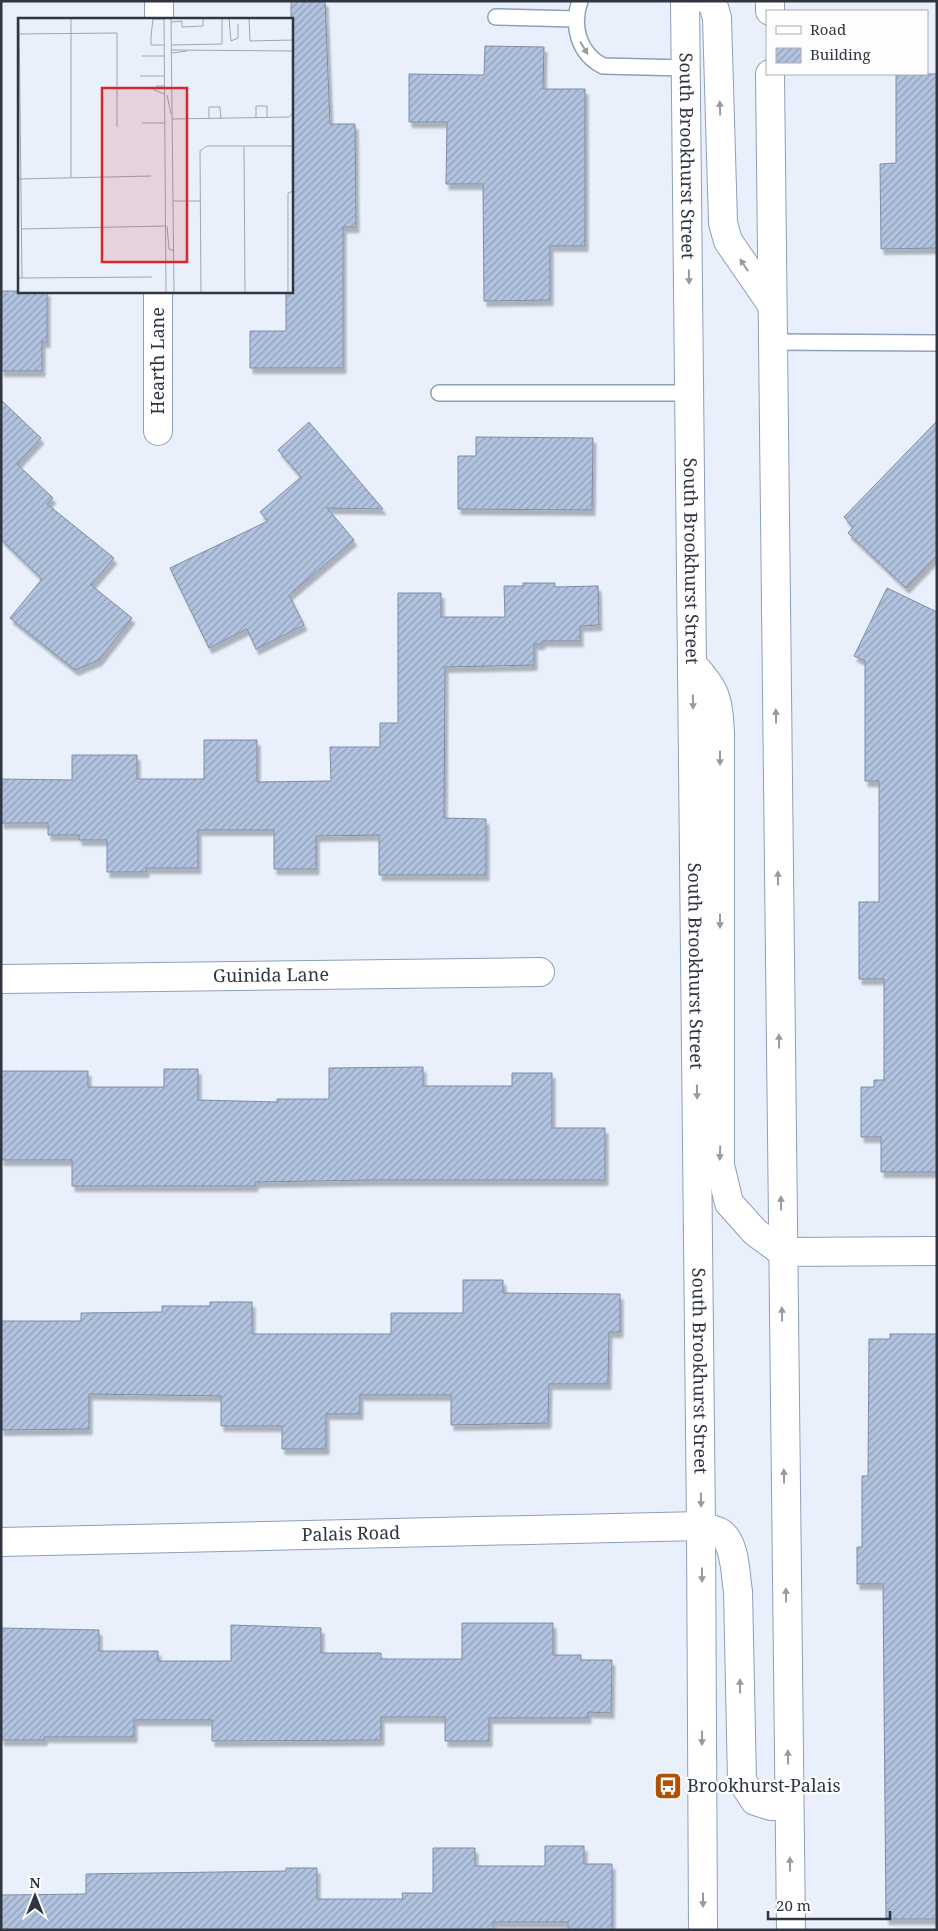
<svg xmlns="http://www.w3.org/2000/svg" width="938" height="1931" font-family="'Noto Serif',serif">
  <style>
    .building { fill: url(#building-hatch); stroke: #7d8da7; filter: url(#shadow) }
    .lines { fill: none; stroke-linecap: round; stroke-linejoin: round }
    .lane-casing { stroke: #8e9fb9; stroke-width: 18 }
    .street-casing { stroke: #8e9fb9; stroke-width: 30 }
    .primary-casing { stroke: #8e9fb9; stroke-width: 30 }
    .lane { stroke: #fff; stroke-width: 15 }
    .street { stroke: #fff; stroke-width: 28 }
    .primary { stroke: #fff; stroke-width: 28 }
    .oneway { fill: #979aa0 }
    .labels { text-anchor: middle; stroke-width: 4.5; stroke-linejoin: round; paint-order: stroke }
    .street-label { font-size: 18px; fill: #2f3641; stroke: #fdfdfd }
    .poi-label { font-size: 18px; fill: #2f3641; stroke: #fdfdfd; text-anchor: start }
    .inset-road { fill: none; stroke: #9fa6b1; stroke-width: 1 }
    .view { fill: #d62828; fill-opacity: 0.15; stroke: #d62828; stroke-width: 2.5 }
    .inset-edge { fill: none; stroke: #2f3641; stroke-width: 2.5 }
  </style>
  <defs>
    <pattern id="building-hatch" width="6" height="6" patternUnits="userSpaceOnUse" patternTransform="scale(1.25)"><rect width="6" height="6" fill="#b1c3de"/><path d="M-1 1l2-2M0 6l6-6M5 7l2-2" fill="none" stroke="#909fb6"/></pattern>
    <filter id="shadow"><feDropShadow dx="3" dy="5.5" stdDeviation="1" flood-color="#0004"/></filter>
  </defs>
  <rect width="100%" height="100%" fill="#e9f0fc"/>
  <!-- building -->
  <path class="building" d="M 291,1 L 325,1 L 330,124 L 355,124 L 356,227 L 343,227 L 343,368 L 250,368 L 250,331 L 286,331 L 286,291 L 291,291 Z
    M 485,46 L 544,47 L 543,89 L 585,89 L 585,246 L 550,246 L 550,300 L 484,301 L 483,184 L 446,184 L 447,122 L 409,122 L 409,74 L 484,75 Z
    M 896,74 L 937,74 L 937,248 L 881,249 L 880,164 L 896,163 Z
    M 1,291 L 47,291 L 47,342 L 42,342 L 42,371 L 1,371 Z
    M 1,400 L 41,438 L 17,464 L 53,498 L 47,504 L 114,558 L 91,585 L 132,618 L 99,660 L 75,670 L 10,618 L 42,579 L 1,539 Z
    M 937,421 L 937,556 L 906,588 L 848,533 L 853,527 L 844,517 Z
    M 309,422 L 383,509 L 327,508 L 354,540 L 289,595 L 304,625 L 256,649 L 247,629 L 209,648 L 170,568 L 268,521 L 260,512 L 301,477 L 278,450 Z
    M 476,437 L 593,438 L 592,510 L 458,509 L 458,456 L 476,456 Z
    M 523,583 L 555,583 L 555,587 L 598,586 L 599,625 L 580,626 L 580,641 L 542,641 L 542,644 L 534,644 L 534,665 L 445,667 L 444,818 L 486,819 L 486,875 L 379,875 L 379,835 L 316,836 L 316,869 L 274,869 L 274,830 L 198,830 L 198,868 L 146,868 L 146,872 L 107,872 L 107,840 L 79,840 L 79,835 L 48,835 L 48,823 L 1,823 L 1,779 L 72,780 L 72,755 L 137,755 L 137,779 L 204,779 L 204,740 L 257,740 L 257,782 L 331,781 L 330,747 L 380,747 L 380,723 L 398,723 L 398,593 L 441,593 L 441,617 L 505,617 L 504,586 L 523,586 Z
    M 887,588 L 937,612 L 937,1172 L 881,1172 L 881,1137 L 861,1137 L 861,1087 L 874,1087 L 874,1080 L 884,1080 L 884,979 L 859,979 L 859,902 L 879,902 L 879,781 L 865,781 L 865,661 L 854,656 Z
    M 423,1067 L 423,1086 L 512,1086 L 512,1073 L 552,1073 L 552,1128 L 605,1128 L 605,1180 L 370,1180 L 255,1182 L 255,1186 L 72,1186 L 72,1160 L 1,1160 L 1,1071 L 88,1071 L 88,1087 L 164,1087 L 164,1069 L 198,1069 L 198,1100 L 277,1102 L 277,1099 L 329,1099 L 329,1068 Z
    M 463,1280 L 503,1280 L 503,1293 L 620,1294 L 620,1332 L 609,1332 L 608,1384 L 549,1384 L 548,1423 L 451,1425 L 451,1395 L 360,1395 L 360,1414 L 326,1414 L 326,1449 L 282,1449 L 282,1426 L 221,1426 L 221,1396 L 89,1394 L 89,1429 L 1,1430 L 1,1321 L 81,1321 L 81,1313 L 162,1312 L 162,1306 L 210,1306 L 210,1302 L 252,1302 L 252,1334 L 391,1334 L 391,1313 L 463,1313 Z
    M 890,1334 L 937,1334 L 937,1919 L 886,1919 L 883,1584 L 857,1584 L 857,1547 L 862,1547 L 862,1476 L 868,1476 L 869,1339 L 890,1339 Z
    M 462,1623 L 553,1623 L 553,1655 L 581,1655 L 581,1660 L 612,1660 L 611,1713 L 588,1712 L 588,1718 L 489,1718 L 489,1741 L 445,1741 L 445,1717 L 381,1717 L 381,1740 L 212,1741 L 212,1720 L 134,1720 L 134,1737 L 44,1737 L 44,1740 L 1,1740 L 1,1628 L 99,1630 L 99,1651 L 158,1651 L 158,1661 L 231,1661 L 231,1625 L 321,1628 L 321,1653 L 381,1653 L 381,1659 L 462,1659 Z
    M 545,1846 L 584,1846 L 584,1864 L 612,1864 L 612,1930 L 568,1930 L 568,1922 L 493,1922 L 493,1930 L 1,1930 L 1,1895 L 86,1894 L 86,1874 L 286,1871 L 286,1868 L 317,1868 L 317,1899 L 403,1899 L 402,1893 L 433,1893 L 433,1848 L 475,1848 L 475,1866 L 545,1866 Z"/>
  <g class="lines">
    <!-- lane casing -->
    <g class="lane-casing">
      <path id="lane" d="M 580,1 C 571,26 579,54 603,66 L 686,68
        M 496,17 L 576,19
        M 773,342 L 937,343
        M 439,393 L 690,393"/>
    </g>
    <!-- street casing -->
    <g class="street-casing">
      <g id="street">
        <path d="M 159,19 L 159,1"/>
        <path d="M 158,431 L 158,291"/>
        <path id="s1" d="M 1,979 L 540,972"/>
        <path d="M 782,1252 L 937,1251"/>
        <path id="s2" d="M 1,1542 L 701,1526"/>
      </g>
    </g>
    <!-- primary casing -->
    <g class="primary-casing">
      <g id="primary">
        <path id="s3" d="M 685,1 L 701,1526 L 703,1930"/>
        <path d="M 709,1 L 713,4 L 717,18 L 723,223 L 728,241 L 772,305"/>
        <path d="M 770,1 L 770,11"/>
        <path d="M 770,74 L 791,1930"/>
        <path d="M 693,665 C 717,691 718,699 720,733 L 720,1165 L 729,1203 L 755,1232 L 782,1252"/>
        <path d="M 701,1526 C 707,1528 716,1530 721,1533 C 736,1544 735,1575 738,1591 L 742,1781 L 755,1801 L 771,1806 L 789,1806"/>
      </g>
    </g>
    <!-- lane -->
    <use href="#lane" class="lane"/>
    <!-- street -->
    <use href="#street" class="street"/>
    <!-- primary -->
    <use href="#primary" class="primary"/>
  </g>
  <!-- one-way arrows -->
  <defs><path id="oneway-solid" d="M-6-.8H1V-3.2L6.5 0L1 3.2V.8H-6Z" transform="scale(1.25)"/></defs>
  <g class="oneway">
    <use href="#oneway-solid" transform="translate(584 48) rotate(59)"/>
    <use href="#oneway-solid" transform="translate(720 108) rotate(-92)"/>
    <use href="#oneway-solid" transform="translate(744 265) rotate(-124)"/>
    <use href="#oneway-solid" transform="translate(689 277) rotate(89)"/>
    <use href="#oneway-solid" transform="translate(693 702) rotate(89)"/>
    <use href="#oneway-solid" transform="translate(776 716) rotate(-91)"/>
    <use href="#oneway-solid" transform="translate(720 758) rotate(90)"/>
    <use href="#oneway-solid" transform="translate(778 878) rotate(-91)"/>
    <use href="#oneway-solid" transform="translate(720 921) rotate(90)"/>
    <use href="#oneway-solid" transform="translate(779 1041) rotate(-91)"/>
    <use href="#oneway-solid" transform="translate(697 1092) rotate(89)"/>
    <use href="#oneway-solid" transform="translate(720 1153) rotate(92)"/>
    <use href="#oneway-solid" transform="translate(781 1203) rotate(-91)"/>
    <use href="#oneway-solid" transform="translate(782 1314) rotate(-91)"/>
    <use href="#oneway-solid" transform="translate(784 1476) rotate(-91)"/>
    <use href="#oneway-solid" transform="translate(701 1500) rotate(89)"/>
    <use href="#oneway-solid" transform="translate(702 1575) rotate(90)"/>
    <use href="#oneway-solid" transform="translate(786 1595) rotate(-91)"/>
    <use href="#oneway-solid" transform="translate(740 1686) rotate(-91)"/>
    <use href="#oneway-solid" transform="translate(702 1738) rotate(90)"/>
    <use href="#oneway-solid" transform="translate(788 1757) rotate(-91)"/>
    <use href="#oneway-solid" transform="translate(790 1864) rotate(-91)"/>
    <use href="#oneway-solid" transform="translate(703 1900) rotate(90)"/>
  </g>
  <!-- icons -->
  <defs>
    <g id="bus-square" transform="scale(1.4375)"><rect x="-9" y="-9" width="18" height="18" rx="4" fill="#b15104" stroke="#fdfdfd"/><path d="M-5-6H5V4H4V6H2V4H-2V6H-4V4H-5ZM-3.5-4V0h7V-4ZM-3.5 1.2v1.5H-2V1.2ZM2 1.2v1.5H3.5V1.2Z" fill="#fff"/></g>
  </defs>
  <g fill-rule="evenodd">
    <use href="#bus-square" x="668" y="1786"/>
  </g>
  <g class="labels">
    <!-- street labels -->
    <g class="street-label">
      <text dy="6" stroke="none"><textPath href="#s3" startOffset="155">South Brookhurst Street</textPath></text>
      <text transform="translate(158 361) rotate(-90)" y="6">Hearth Lane</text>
      <text dy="6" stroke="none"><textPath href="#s3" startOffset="560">South Brookhurst Street</textPath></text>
      <text dy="6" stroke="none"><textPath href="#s3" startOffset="965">South Brookhurst Street</textPath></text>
      <text dy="6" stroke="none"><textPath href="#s1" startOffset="270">Guinida Lane</textPath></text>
      <text dy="6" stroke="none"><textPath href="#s3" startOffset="1370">South Brookhurst Street</textPath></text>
      <text dy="6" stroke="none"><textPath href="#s2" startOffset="350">Palais Road</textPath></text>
    </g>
    <!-- poi labels -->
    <g class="poi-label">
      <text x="687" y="1792">Brookhurst-Palais</text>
    </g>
  </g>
  <!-- overview -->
  <g transform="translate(18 18)">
    <rect width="275" height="275" fill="#e9f0fc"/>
    <path class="inset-road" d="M 1,0 L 4,260M 53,0 L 53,159M 146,0 L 148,275M 153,0 L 156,275M 211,0 L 213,23 L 220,20 L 220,6M 231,0 L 232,23 L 275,22M 146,1 L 135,1 L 133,18 L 133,27 L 146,27M 153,4 L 164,3 L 164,9 L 185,8 L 185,0M 0,16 L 99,15 L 99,109M 154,27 L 204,26 L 204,0M 154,32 L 275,33M 154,35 L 169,33M 124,38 L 146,38M 122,58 L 146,58M 146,68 L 139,68 L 136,72 L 146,76M 149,77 L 153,96M 238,100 L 238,88 L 249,88 L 249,100M 154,101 L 271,99 L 275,94M 191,101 L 191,89 L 202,89 L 203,101M 124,105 L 147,105M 226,129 L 227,275M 0,161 L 133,158M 155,183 L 182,183M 149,208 L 151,231 L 156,233M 3,211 L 148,208M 0,260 L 134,259M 183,275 L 182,133 L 189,128 L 275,128M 270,275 L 270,175 L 275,173"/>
    <path class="view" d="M 84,70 L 169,70 L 169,244 L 84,244 Z"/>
    <rect width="275" height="275" class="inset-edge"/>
  </g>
  <!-- border -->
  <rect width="938" height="1931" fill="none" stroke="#2f3641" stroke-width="5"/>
  <!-- legend -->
  <rect x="766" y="10" width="162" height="65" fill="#fdfdfd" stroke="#abadb2"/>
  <rect x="776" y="26" width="25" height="8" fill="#ffffff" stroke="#abadb2"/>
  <text x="810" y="35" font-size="15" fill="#2f3641">Road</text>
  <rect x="776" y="48" width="25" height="15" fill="url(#building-hatch)" stroke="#abadb2"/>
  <text x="810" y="60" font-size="15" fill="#2f3641">Building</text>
  <!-- north arrow -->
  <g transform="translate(35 1896)" stroke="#fdfdfd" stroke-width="4" paint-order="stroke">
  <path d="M0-4L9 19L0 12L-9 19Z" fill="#2f3641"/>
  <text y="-8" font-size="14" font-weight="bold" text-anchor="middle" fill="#2f3641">N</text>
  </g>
  <!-- scale -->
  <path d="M768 1911v8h122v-8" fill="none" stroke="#2f3641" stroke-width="2.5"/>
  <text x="776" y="1911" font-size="15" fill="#2f3641" stroke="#fdfdfd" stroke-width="4" paint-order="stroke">20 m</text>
</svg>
